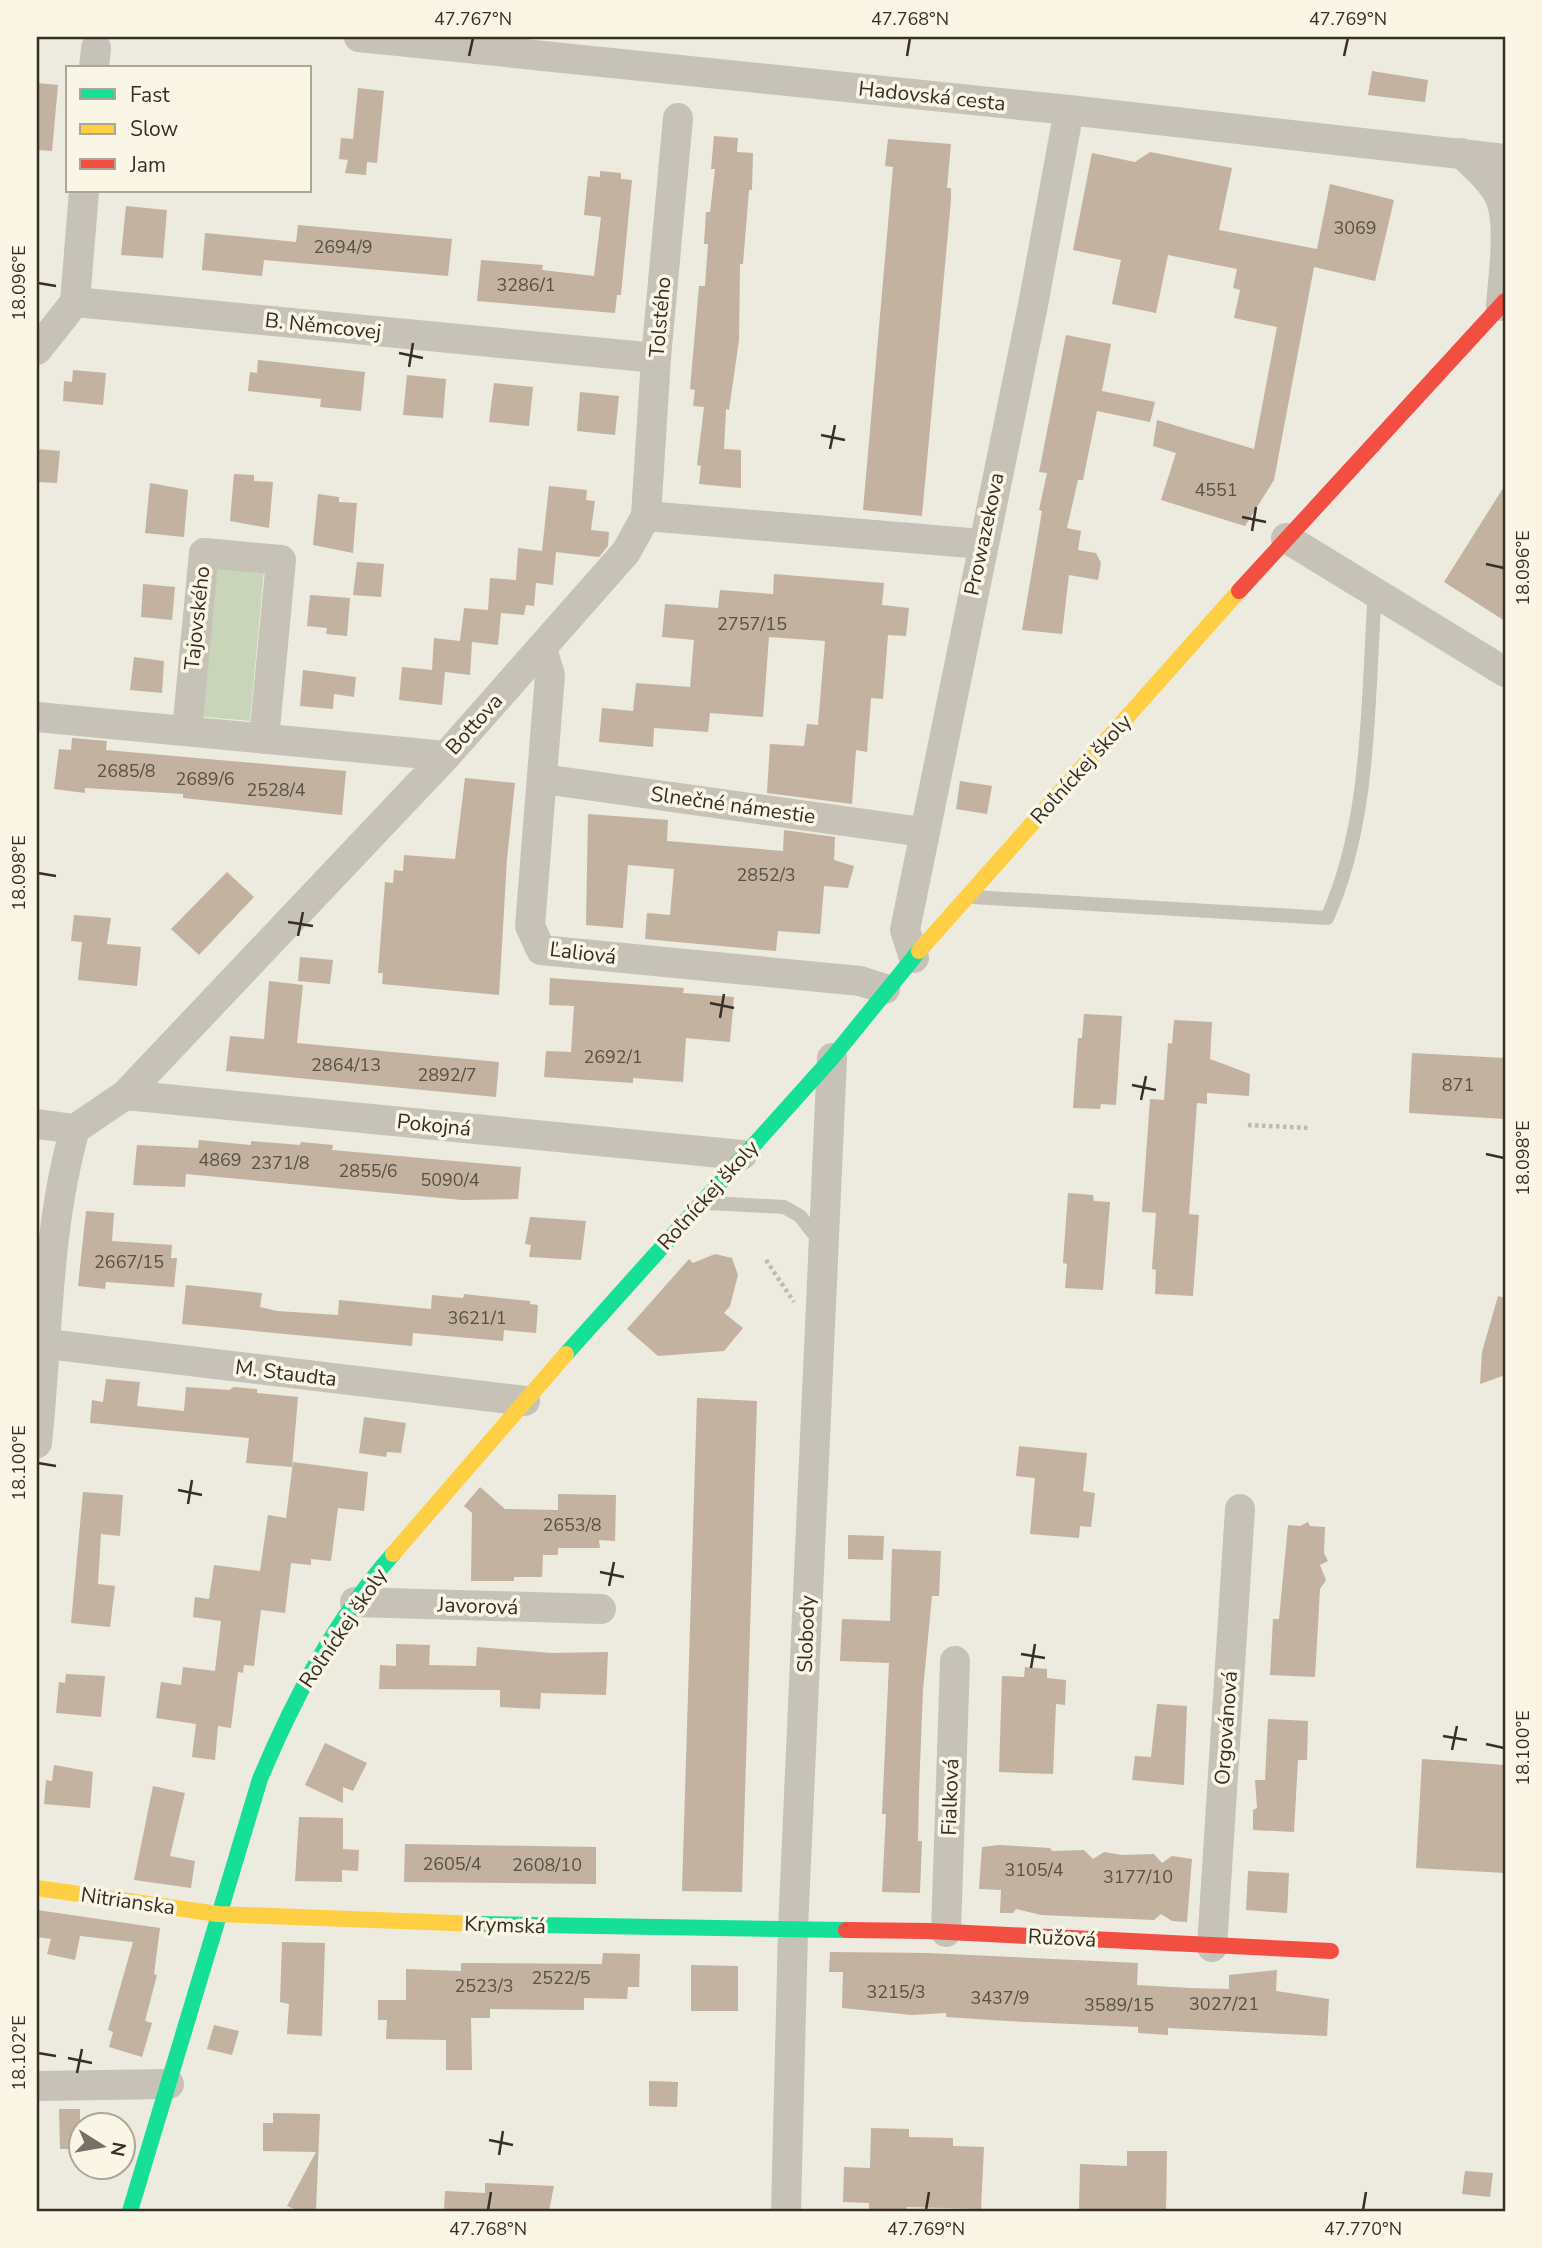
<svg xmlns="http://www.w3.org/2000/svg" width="1542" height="2248" font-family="'Nunito Sans',sans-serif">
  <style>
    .green { fill: #c9d5b8 }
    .building { fill: #c2b29f }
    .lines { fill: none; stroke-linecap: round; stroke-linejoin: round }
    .path { stroke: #bfbab0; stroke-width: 4.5; stroke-dasharray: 3.5 3.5; stroke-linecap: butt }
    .lane { stroke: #c6c2b8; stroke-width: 14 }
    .street { stroke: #c6c2b8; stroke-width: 30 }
    .fast { stroke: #16e098; stroke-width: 16 }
    .slow { stroke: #ffcf43; stroke-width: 16 }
    .jam { stroke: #f24e42; stroke-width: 16 }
    .ticks { fill: none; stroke: #372f26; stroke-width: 2.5 }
    .labels { text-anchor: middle; stroke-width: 7; stroke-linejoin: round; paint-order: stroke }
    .number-label { font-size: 18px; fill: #5a5044 }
    .street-label { font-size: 21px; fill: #372f26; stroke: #faf6e6 }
    .neatline { fill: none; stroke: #372f26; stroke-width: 2.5 }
    .ticks-label { font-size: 18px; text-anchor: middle; fill: #372f26 }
  </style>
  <rect width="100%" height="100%" fill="#edeadf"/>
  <!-- green -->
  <path class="green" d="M 211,566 L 264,570 L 250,721 L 197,716 Z"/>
  <!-- building -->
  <path class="building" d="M 1372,71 L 1428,80 L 1425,102 L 1368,95 Z
    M 37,83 L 58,85 L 52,151 L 37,150 Z
    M 358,88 L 384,91 L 377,163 L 367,162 L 366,175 L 345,173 L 348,160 L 339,159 L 341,138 L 353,139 Z
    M 714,136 L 738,138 L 737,152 L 753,153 L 752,190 L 749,190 L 743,264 L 740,264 L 739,340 L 729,410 L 726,409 L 724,449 L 741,450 L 741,488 L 699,484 L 701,466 L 697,465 L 704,407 L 693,406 L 695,390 L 690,389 L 699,286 L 705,286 L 708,244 L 704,244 L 706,212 L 710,212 L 715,169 L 711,169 Z
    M 888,139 L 951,144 L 947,188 L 951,188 L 951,200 L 922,516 L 863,510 L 893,167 L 885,166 Z
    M 1150,152 L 1232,168 L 1219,230 L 1317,249 L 1330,184 L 1394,200 L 1375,281 L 1314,267 L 1274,480 L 1245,526 L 1161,500 L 1176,453 L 1153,446 L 1157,420 L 1254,449 L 1277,327 L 1234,318 L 1240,290 L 1233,288 L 1237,269 L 1168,255 L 1156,313 L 1112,304 L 1121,260 L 1073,250 L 1092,153 L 1135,162 Z
    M 600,171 L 621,173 L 621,179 L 632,180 L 621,295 L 617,295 L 615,313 L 477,301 L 481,260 L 543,265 L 542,270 L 594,276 L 601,217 L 584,215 L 588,176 L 600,177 Z
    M 126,206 L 167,210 L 163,258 L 121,255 Z
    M 298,225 L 452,239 L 448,276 L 264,260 L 262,276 L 202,270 L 205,233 L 296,242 Z
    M 1066,335 L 1111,344 L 1102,391 L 1155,402 L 1150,422 L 1097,411 L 1083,480 L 1078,480 L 1067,528 L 1081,531 L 1078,550 L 1096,553 L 1101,563 L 1098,580 L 1069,575 L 1062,634 L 1022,630 L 1042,511 L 1039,510 L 1047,473 L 1039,472 Z
    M 258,360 L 365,372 L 361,411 L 320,407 L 321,399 L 248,391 L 250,372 L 257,373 Z
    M 73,370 L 106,373 L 103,405 L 63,401 L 64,381 L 72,382 Z
    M 407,375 L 446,379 L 443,418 L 403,415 Z
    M 494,383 L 533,387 L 529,426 L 489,422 Z
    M 580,392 L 619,396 L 615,435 L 577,431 Z
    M 37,449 L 60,451 L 57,483 L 37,482 Z
    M 234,474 L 254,475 L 254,481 L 273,482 L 269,528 L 230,521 Z
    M 150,483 L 188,490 L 184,537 L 145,533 Z
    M 1505,485 L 1505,621 L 1444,582 Z
    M 549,486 L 587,490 L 586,500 L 595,501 L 591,530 L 609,532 L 608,546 L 599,557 L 556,552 L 553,585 L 536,583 L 534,606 L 526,605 L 524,615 L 501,613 L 498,645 L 472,642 L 470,675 L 445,672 L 442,705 L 399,700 L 402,667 L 432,670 L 434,638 L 460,641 L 464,608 L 488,610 L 490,578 L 516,580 L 518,548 L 542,551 Z
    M 318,494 L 339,497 L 339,502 L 357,503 L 353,553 L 313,545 Z
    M 357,562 L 384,564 L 381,597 L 353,595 Z
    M 774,574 L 884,583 L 882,605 L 909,608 L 906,636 L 888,635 L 883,699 L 871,698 L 867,752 L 856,750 L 852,804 L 767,793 L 770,744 L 804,746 L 807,724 L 818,725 L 825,641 L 769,637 L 763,717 L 710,713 L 708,732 L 654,728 L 653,747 L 599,742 L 602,708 L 633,711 L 636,683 L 690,687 L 694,640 L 662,637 L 665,604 L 718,608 L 720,590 L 773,594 Z
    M 143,584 L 175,587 L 172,620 L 141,617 Z
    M 310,595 L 350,598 L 347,636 L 326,634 L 327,628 L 307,626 Z
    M 134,657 L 164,661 L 162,693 L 130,690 Z
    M 303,670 L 356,677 L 354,697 L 334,694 L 333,709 L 300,706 Z
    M 72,738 L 107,741 L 106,750 L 346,771 L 342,815 L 183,798 L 183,794 L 85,788 L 85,793 L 54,789 L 59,749 L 71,750 Z
    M 465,778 L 515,783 L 507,859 L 499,995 L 382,984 L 383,973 L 378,973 L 385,882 L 393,883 L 394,870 L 403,871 L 404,855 L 455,859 Z
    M 960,781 L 992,786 L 987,814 L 956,809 Z
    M 588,814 L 668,820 L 667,841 L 783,851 L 784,830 L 835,837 L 834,860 L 854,866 L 848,888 L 824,886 L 820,934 L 778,931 L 776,951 L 645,939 L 647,913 L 670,915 L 674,869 L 628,865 L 623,928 L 586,925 Z
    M 227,872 L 254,897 L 199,955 L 171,929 Z
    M 74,915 L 111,918 L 107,944 L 141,947 L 137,986 L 78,980 L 82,942 L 71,941 Z
    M 300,957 L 333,960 L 330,984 L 298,981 Z
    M 550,978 L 684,988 L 683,993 L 734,997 L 730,1042 L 686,1038 L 683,1082 L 633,1078 L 633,1083 L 544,1077 L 546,1051 L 571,1052 L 574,1006 L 549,1005 Z
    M 269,981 L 303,985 L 297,1043 L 499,1062 L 496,1097 L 226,1071 L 230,1036 L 264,1039 Z
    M 1084,1014 L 1122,1016 L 1116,1105 L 1101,1104 L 1100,1109 L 1073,1108 L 1078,1038 L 1082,1038 Z
    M 1174,1020 L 1212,1022 L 1210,1059 L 1250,1074 L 1249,1096 L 1207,1093 L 1207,1104 L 1197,1103 L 1189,1214 L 1199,1215 L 1193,1296 L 1155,1294 L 1156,1270 L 1152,1269 L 1156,1213 L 1142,1212 L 1150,1099 L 1164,1100 L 1168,1043 L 1172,1044 Z
    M 1412,1053 L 1505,1058 L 1505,1119 L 1409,1113 Z
    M 199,1140 L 251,1145 L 251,1141 L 300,1145 L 301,1142 L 333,1145 L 332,1150 L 521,1167 L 518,1199 L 462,1200 L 186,1174 L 185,1187 L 133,1185 L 137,1145 L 198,1148 Z
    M 1068,1193 L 1093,1195 L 1094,1201 L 1110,1202 L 1103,1290 L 1065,1288 L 1067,1264 L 1063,1263 Z
    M 86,1211 L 114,1213 L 112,1241 L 172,1245 L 171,1258 L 177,1258 L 174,1287 L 106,1282 L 105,1289 L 78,1286 Z
    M 530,1217 L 586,1221 L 581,1260 L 529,1257 L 531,1245 L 525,1244 Z
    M 715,1254 L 732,1258 L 738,1275 L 730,1306 L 724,1313 L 743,1328 L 724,1351 L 658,1356 L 627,1329 L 689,1259 L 693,1263 Z
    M 186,1285 L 262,1293 L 260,1307 L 277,1311 L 338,1315 L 339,1300 L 431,1309 L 432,1295 L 463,1298 L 464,1294 L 530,1301 L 530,1304 L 538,1305 L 536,1333 L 504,1330 L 503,1341 L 413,1333 L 412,1346 L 182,1324 Z
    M 1498,1296 L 1505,1298 L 1503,1359 L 1505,1359 L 1505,1375 L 1480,1384 L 1482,1352 Z
    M 106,1379 L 140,1382 L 137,1406 L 184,1411 L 186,1387 L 229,1390 L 234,1387 L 257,1389 L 257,1393 L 298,1397 L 292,1467 L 246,1463 L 249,1438 L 90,1423 L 92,1400 L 103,1402 Z
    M 697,1398 L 757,1401 L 742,1892 L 682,1891 Z
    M 364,1417 L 406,1423 L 401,1453 L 387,1452 L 386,1457 L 359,1453 Z
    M 1019,1446 L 1087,1453 L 1083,1491 L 1095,1493 L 1091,1527 L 1080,1526 L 1079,1538 L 1030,1534 L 1035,1478 L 1016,1476 Z
    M 293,1462 L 368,1472 L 364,1511 L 338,1508 L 331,1561 L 311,1559 L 311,1565 L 291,1563 L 285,1613 L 261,1610 L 254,1666 L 244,1665 L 243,1673 L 238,1672 L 231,1728 L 218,1726 L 215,1760 L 192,1757 L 196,1724 L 156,1718 L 161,1682 L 181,1685 L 183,1667 L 215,1671 L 221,1621 L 193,1617 L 195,1597 L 209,1599 L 214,1565 L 260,1571 L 268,1515 L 286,1518 Z
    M 480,1487 L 505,1509 L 558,1510 L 558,1494 L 616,1495 L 615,1541 L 599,1540 L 600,1548 L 558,1548 L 558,1555 L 543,1555 L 542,1577 L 514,1577 L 514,1581 L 471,1581 L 472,1513 L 464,1506 Z
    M 83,1492 L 123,1495 L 120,1536 L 101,1534 L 98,1584 L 115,1586 L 110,1627 L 71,1623 Z
    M 1308,1522 L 1310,1526 L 1325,1527 L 1324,1553 L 1328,1561 L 1320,1565 L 1326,1580 L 1320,1589 L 1315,1677 L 1270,1675 L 1273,1619 L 1279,1619 L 1288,1525 L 1300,1526 Z
    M 848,1535 L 884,1536 L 883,1560 L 848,1559 Z
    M 892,1549 L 941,1551 L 939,1596 L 932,1596 L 923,1690 L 919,1790 L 918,1841 L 922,1841 L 920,1893 L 882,1892 L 886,1814 L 882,1814 L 889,1663 L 840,1661 L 842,1619 L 890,1621 Z
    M 396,1644 L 430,1645 L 429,1665 L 476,1666 L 477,1647 L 551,1653 L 608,1652 L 606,1695 L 541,1693 L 540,1709 L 500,1707 L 500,1690 L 379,1689 L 380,1665 L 396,1666 Z
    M 1025,1667 L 1047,1669 L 1047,1678 L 1066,1680 L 1065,1705 L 1056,1704 L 1053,1774 L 999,1772 L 1002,1676 L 1024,1677 Z
    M 66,1674 L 105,1676 L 101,1717 L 56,1713 L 59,1682 L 65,1683 Z
    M 1157,1704 L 1187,1706 L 1184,1785 L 1132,1780 L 1135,1756 L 1151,1757 Z
    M 1268,1719 L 1308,1721 L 1307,1760 L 1298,1760 L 1294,1832 L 1253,1830 L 1253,1810 L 1257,1808 L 1255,1780 L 1265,1780 Z
    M 325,1743 L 367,1763 L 353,1791 L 343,1787 L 343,1803 L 305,1785 Z
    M 1422,1759 L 1505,1765 L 1505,1873 L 1416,1868 Z
    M 54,1765 L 93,1772 L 90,1808 L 44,1804 L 46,1780 L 52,1781 Z
    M 153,1786 L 185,1793 L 170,1856 L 195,1861 L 191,1888 L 134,1880 Z
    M 299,1817 L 343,1818 L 343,1849 L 359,1850 L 358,1871 L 342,1870 L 342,1882 L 295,1881 Z
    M 405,1844 L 596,1847 L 596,1884 L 404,1882 Z
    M 999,1845 L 1050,1848 L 1052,1851 L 1084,1850 L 1093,1859 L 1104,1852 L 1122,1855 L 1154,1854 L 1162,1863 L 1172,1856 L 1192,1859 L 1187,1922 L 1172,1921 L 1161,1914 L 1154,1920 L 1041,1915 L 1016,1909 L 1013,1913 L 1000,1913 L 1001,1890 L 979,1889 L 982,1847 Z
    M 1248,1871 L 1289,1873 L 1287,1913 L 1246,1910 Z
    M 37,1910 L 160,1928 L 154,1974 L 157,1975 L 145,2021 L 152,2023 L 142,2057 L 109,2047 L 113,2032 L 108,2030 L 133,1942 L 80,1936 L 75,1960 L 47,1954 L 51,1939 L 37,1937 Z
    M 282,1942 L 325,1943 L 322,2036 L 287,2034 L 289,2004 L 280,2002 Z
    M 830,1952 L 927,1953 L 1138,1963 L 1137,1985 L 1190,1988 L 1229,1989 L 1229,1975 L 1277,1970 L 1276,1991 L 1329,1999 L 1327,2036 L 1168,2028 L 1168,2035 L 1138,2033 L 1138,2027 L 1007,2021 L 946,2017 L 946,2013 L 912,2015 L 842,2008 L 843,1972 L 829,1972 Z
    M 603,1953 L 640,1954 L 639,1987 L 628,1987 L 627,1999 L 584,1998 L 584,2010 L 490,2009 L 490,2018 L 471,2018 L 472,2070 L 446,2070 L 446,2040 L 386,2039 L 387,2020 L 378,2020 L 378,2000 L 406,2000 L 406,1969 L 461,1971 L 461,1963 L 602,1964 Z
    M 691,1965 L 738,1966 L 738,2011 L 691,2011 Z
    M 214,2025 L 239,2031 L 232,2055 L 207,2049 Z
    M 649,2081 L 678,2082 L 677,2107 L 649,2106 Z
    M 59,2109 L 80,2109 L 80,2149 L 60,2149 Z
    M 273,2113 L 320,2114 L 316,2211 L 299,2211 L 287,2206 L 316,2152 L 263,2151 L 263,2123 L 273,2123 Z
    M 871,2128 L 909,2129 L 909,2137 L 953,2138 L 953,2146 L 984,2147 L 981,2209 L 907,2207 L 906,2211 L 869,2211 L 869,2203 L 843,2202 L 844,2167 L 870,2168 Z
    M 1127,2151 L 1167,2151 L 1166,2210 L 1079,2211 L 1080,2164 L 1127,2166 Z
    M 1465,2171 L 1493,2173 L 1490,2197 L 1462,2194 Z
    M 485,2183 L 554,2186 L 549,2211 L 444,2211 L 445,2191 L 485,2193 Z"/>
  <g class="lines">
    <!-- path -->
    <path class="path" d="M 1248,1125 L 1310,1128
      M 766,1260 L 794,1302"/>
    <!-- lane -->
    <path class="lane" d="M 973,897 L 1327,918 C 1372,819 1367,699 1375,592
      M 709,1203 L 784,1207 L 800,1216 L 820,1242"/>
    <!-- street -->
    <path class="street" d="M 359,37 L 1069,110 L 1505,159
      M 94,68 L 96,48
      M 1461,153 C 1476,167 1496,184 1502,203 C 1510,232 1503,277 1501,306
      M 75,302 L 656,358
      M 37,350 L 75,302 L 84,191
      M 646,516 L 656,358 L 678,118
      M 1286,538 L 1505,672
      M 542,649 L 550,675 L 530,926 L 541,950 L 860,981 L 885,989
      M 37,717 L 446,756
      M 187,731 L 204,553 L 281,560 L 264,739
      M 543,779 L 923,832
      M 914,958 L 905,930 L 1033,305 L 1069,110
      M 125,1095 L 742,1155
      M 37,1124 L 75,1129 L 125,1095 L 446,756 L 626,552 L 646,516 L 982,544
      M 47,1344 L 525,1401
      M 37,1443 C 48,1339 46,1230 75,1129
      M 355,1602 L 601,1609
      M 946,1932 L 955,1661
      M 1212,1947 L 1240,1509
      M 37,2086 L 169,2084
      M 786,2211 L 793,1929 L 832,1058"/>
    <!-- fast -->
    <path class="fast" d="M 566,1354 L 832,1058 L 919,951
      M 479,1924 L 846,1930
      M 130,2211 L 260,1779 C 294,1698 335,1620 393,1554"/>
    <!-- slow -->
    <path class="slow" d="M 919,951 L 1239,591
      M 393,1554 L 566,1354
      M 37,1888 L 218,1914 L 479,1924"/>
    <!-- jam -->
    <path class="jam" d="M 1239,591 L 1505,301
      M 846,1930 L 928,1931 L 1331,1951"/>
  </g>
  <!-- ticks -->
  <path class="ticks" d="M 469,56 L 473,38M 907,56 L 910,38M 1344,56 L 1348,38M 38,283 L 56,286M 399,353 L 423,358M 409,367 L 413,343M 821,435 L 845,440M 830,449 L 835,425M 1242,517 L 1266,522M 1252,531 L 1256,507M 1486,564 L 1504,568M 38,873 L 56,876M 288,922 L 313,926M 298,936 L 303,912M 710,1003 L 734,1008M 720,1018 L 724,994M 1132,1085 L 1156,1090M 1141,1100 L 1146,1076M 1486,1154 L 1504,1158M 38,1463 L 56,1466M 178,1490 L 202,1495M 188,1504 L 192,1480M 600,1572 L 624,1577M 609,1586 L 614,1562M 1021,1654 L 1045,1658M 1031,1668 L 1035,1644M 1443,1736 L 1467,1740M 1486,1744 L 1504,1748M 1452,1750 L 1457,1726M 38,2053 L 56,2056M 68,2058 L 92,2063M 77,2073 L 82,2049M 489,2140 L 513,2145M 499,2155 L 503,2131M 488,2210 L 491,2192M 926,2210 L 929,2192M 1363,2210 L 1366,2192"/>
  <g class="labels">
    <!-- number labels -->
    <g class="number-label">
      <text x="1355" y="234">3069</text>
      <text x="343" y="253">2694/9</text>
      <text x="526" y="291">3286/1</text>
      <text x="1216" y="496">4551</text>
      <text x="752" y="630">2757/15</text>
      <text x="126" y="777">2685/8</text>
      <text x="205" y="785">2689/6</text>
      <text x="276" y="796">2528/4</text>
      <text x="766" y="881">2852/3</text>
      <text x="613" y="1063">2692/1</text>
      <text x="346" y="1071">2864/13</text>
      <text x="447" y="1081">2892/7</text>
      <text x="1458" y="1091">871</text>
      <text x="220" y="1166">4869</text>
      <text x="280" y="1169">2371/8</text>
      <text x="368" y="1177">2855/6</text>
      <text x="450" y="1186">5090/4</text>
      <text x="129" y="1268">2667/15</text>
      <text x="477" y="1324">3621/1</text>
      <text x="572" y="1531">2653/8</text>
      <text x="452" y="1870">2605/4</text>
      <text x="547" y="1871">2608/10</text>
      <text x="1034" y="1876">3105/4</text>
      <text x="1138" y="1883">3177/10</text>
      <text x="561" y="1984">2522/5</text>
      <text x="484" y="1992">2523/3</text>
      <text x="896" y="1998">3215/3</text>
      <text x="1000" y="2004">3437/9</text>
      <text x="1224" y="2010">3027/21</text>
      <text x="1119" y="2011">3589/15</text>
    </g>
    <!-- street labels -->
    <g class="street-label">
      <text transform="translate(932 96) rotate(6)" y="7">Hadovská cesta</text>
      <text transform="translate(660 317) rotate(-85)" y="7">Tolstého</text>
      <text transform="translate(323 326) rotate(6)" y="7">B. Němcovej</text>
      <text transform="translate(984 534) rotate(-78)" y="7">Prowazekova</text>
      <text transform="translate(197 618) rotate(-84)" y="7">Tajovského</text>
      <text transform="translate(474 724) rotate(-48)" y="7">Bottova</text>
      <text transform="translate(1081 769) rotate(-48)" y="7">Roľníckej školy</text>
      <text transform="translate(733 805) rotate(8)" y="7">Slnečné námestie</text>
      <text transform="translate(583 953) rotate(7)" y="7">Ľaliová</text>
      <text transform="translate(434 1125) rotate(6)" y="7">Pokojná</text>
      <text transform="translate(708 1195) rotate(-48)" y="7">Roľníckej školy</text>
      <text transform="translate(286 1373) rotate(7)" y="7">M. Staudta</text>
      <text transform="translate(478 1606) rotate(2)" y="7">Javorová</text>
      <text transform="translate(343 1628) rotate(-56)" y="7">Roľníckej školy</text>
      <text transform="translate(806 1634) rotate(-88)" y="7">Slobody</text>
      <text transform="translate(1226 1728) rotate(-86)" y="7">Orgovánová</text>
      <text transform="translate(950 1797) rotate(-88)" y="7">Fialková</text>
      <text transform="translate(128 1901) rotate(8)" y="7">Nitrianska</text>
      <text transform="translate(505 1925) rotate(2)" y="7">Krymská</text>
      <text transform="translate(1062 1938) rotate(3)" y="7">Ružová</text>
    </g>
  </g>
  <!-- border -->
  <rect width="1542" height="2248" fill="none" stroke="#faf6e6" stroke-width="77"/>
  <!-- legend -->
  <rect x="66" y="66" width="245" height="126" fill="#faf6e6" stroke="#aca699" stroke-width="2"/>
  <rect x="80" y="89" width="35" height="10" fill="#16e098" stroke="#aca699" stroke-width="2"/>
  <text x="130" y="102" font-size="21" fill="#372f26">Fast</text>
  <rect x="80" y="124" width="35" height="10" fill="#ffcf43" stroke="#aca699" stroke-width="2"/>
  <text x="130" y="136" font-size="21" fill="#372f26">Slow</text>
  <rect x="80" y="159" width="35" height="10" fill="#f24e42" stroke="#aca699" stroke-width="2"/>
  <text x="130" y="172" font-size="21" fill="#372f26">Jam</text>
  <!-- north arrow -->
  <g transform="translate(102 2146) rotate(101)"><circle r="33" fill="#faf6e6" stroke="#aca699" stroke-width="2"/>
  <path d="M0-5L12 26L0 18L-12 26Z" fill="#777067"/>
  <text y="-10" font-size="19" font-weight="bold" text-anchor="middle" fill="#372f26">N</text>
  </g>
  <rect x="38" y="38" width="1466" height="2172" class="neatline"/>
  <g class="ticks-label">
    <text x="473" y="25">47.767°N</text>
    <text x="910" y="25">47.768°N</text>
    <text x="1348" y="25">47.769°N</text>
    <text transform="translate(19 283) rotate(-90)" y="6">18.096°E</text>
    <text transform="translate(1523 568) rotate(-90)" y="6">18.096°E</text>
    <text transform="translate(19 873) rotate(-90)" y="6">18.098°E</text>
    <text transform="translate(1523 1158) rotate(-90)" y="6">18.098°E</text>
    <text transform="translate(19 1463) rotate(-90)" y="6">18.100°E</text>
    <text transform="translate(1523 1748) rotate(-90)" y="6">18.100°E</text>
    <text transform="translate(19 2053) rotate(-90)" y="6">18.102°E</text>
    <text x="488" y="2235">47.768°N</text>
    <text x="926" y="2235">47.769°N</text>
    <text x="1363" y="2235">47.770°N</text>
  </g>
</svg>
